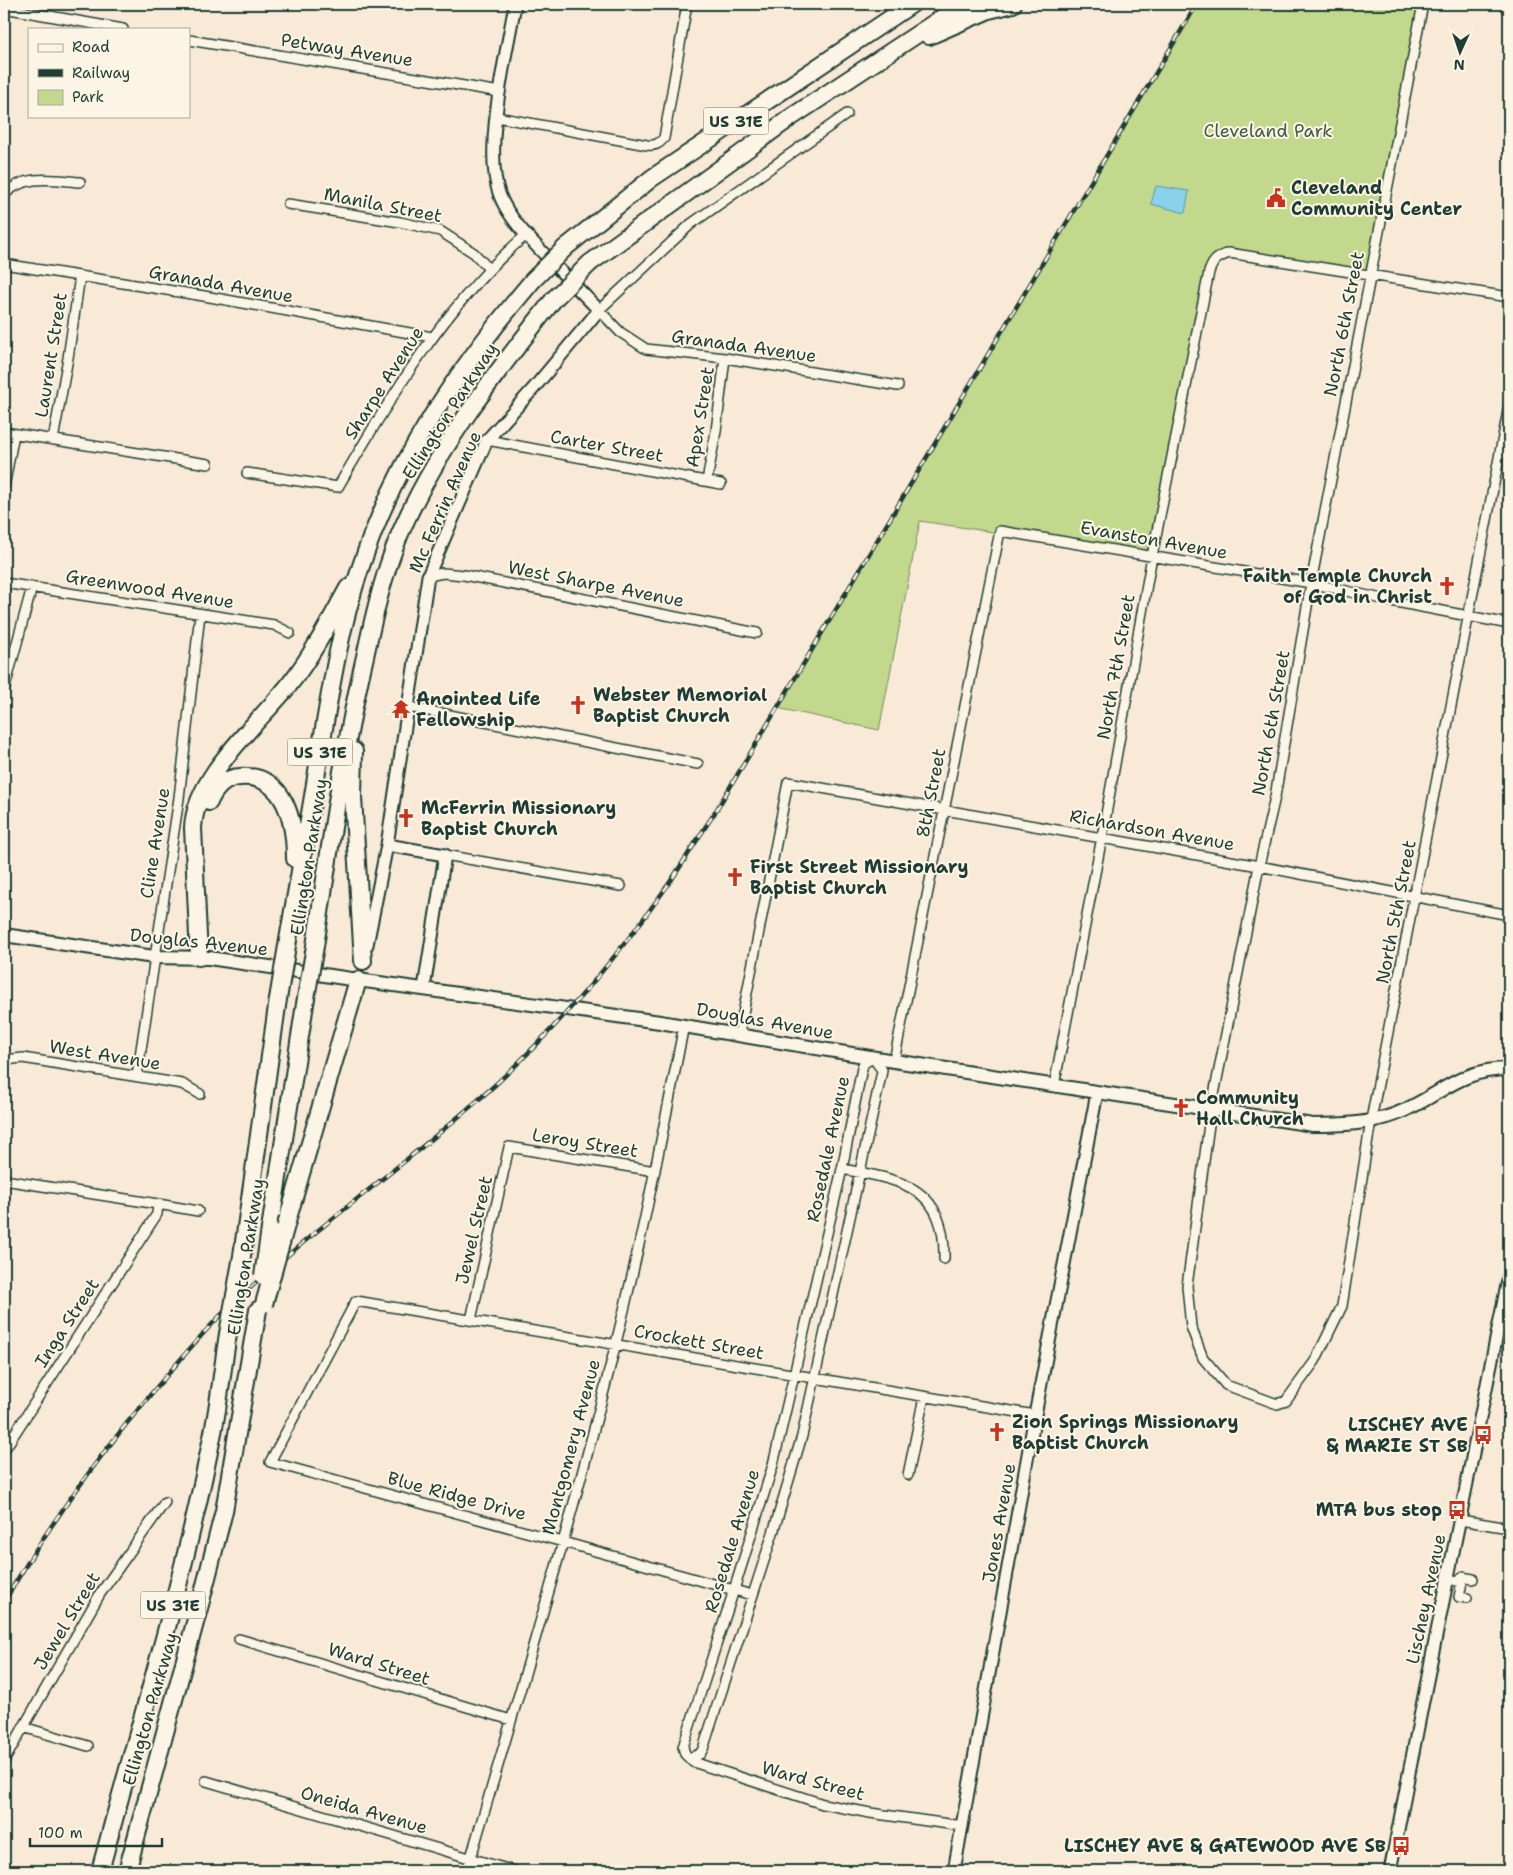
<svg xmlns="http://www.w3.org/2000/svg" width="1513" height="1875" font-family="'Shantell Sans',sans-serif">
  <style>
    .green { fill: #c2d88d; stroke: #708a60 }
    .water { fill: #8ad1eb; stroke: #5f96a2 }
    .lines { fill: none; stroke-linecap: round; stroke-linejoin: round }
    .minor-casing { stroke: #1f3d34; stroke-width: 12 }
    .tertiary-casing { stroke: #1f3d34; stroke-width: 15 }
    .secondary-casing { stroke: #1f3d34; stroke-width: 16 }
    .motorway-casing { stroke: #1f3d34; stroke-width: 20 }
    .minor { stroke: #fcf5e5; stroke-width: 9 }
    .tertiary { stroke: #fcf5e5; stroke-width: 11 }
    .secondary { stroke: #fcf5e5; stroke-width: 12 }
    .motorway { stroke: #fcf5e5; stroke-width: 16 }
    .rail-casing { stroke: #1f3d34; stroke-width: 4.5 }
    .rail { stroke: #fcf5e5; stroke-width: 2.5; stroke-dasharray: 8; stroke-linecap: butt }
    .motorway-bridge-casing { stroke: #1f3d34; stroke-width: 20; stroke-linecap: butt }
    .motorway-bridge { stroke: #fcf5e5; stroke-width: 16 }
    .labels { text-anchor: middle; stroke-width: 4; stroke-linejoin: round; paint-order: stroke }
    .shield { fill: #fcf5e5; stroke: #617469; stroke-width: 1 }
    .shield-label { font-size: 16px; font-weight: bold; fill: #1f3d34 }
    .street-label { font-size: 18px; fill: #1f3d34; stroke: #fcf5e5 }
    .park-label { font-size: 18px; fill: #405c46; stroke: #fcf5e5 }
    .poi-label { font-size: 18px; font-weight: bold; fill: #1f3d34; stroke: #fcf5e5; text-anchor: start }
  </style>
  <rect width="100%" height="100%" fill="#f9ead7"/>
  <filter id="ink" filterUnits="userSpaceOnUse"><feTurbulence type="fractalNoise" baseFrequency=".02" numOctaves="2"/><feDisplacementMap in="SourceGraphic" scale="10" xChannelSelector="R" yChannelSelector="G"/><feConvolveMatrix kernelMatrix="1 2 1 2 8 2 1 2 1" color-interpolation-filters="sRGB"/></filter>
  <g filter="url(#ink)">
    <!-- green -->
    <path class="green" d="M 1197,4 L 1423,4 L 1370,274 L 1229,253 L 1209,272 L 1152,556 L 920,521 L 879,730 L 777,708 Z"/>
    <!-- water -->
    <path class="water" d="M 1156,186 L 1189,191 L 1185,213 L 1151,204 Z"/>
    <g class="lines">
      <!-- minor casing -->
      <g class="minor-casing">
        <path id="minor" d="M 1423,4 L 1311,583 L 1275,797 L 1259,866 L 1211,1110 L 1187,1286 L 1191,1327 L 1203,1358 L 1226,1385 L 1277,1404 L 1286,1401 L 1315,1361 L 1342,1306 L 1371,1120 L 1509,406
          M 4,8 L 123,29
          M 189,40 L 500,92
          M 847,114 L 691,224 L 599,310 L 620,332 L 646,349 L 725,358 L 898,386
          M 497,117 L 647,145 C 655,146 659,144 664,138 L 687,4
          M 4,195 C 24,173 54,180 80,182
          M 288,204 L 400,222 L 440,231 L 474,253 L 489,269
          M 4,264 L 204,296 L 432,337
          M 4,432 L 208,464
          M 53,440 L 68,358 L 80,276
          M 487,440 L 721,484
          M 247,473 L 338,487 C 391,397 446,303 526,235
          M 707,481 L 716,431 L 725,358
          M 4,487 L 14,434
          M 428,576 L 443,573 L 464,575 L 757,633
          M 4,583 L 274,625 L 290,633
          M 4,691 L 32,587
          M 409,707 L 698,764
          M 445,855 L 621,886
          M 739,1034 L 788,782 L 1259,866 L 1509,915
          M 4,1060 L 23,1058 L 182,1084 L 200,1094
          M 894,1061 L 1000,531 L 1311,583 L 1391,601 L 1509,624
          M 137,1076 L 179,798 L 200,614
          M 1054,1086 L 1102,837 L 1152,556 L 1209,272 C 1213,260 1218,257 1229,253 L 1509,297
          M 842,1169 C 901,1180 946,1186 944,1259
          M 4,1180 L 158,1204 L 157,1214 L 4,1450
          M 158,1204 L 198,1211
          M 471,1320 L 509,1147 L 655,1171
          M 908,1475 L 924,1397
          M 1460,1520 L 1509,1528
          M 1448,1579 L 1462,1582 L 1459,1597 L 1467,1598
          M 1462,1582 L 1462,1577 L 1473,1579
          M 752,1595 L 563,1542 L 270,1462 L 356,1301 L 1035,1415
          M 239,1639 L 511,1720
          M 23,1727 L 88,1746
          M 689,1758 L 700,1754 L 703,1749 L 773,1533 L 802,1436 L 881,1076 L 882,1070 L 873,1058 L 864,1063 L 862,1068 L 842,1169 L 773,1465 L 734,1590 L 683,1747 L 685,1754 L 693,1762 L 823,1804 L 870,1813 L 963,1826
          M 4,1761 L 100,1594 L 165,1502
          M 206,1781 L 514,1871
          M 467,1871 C 518,1696 572,1521 616,1343 C 642,1238 663,1132 684,1025"/>
      </g>
      <!-- tertiary casing -->
      <g class="tertiary-casing">
        <path id="tertiary" d="M 387,845 L 445,855 L 424,988
          M 367,945 L 387,845 L 428,576 L 487,440 L 533,389 L 599,310 C 583,294 567,278 551,261 C 533,242 510,221 500,196 C 482,150 507,53 515,4
          M 954,1871 L 1035,1415 L 1097,1093
          M 1390,1871 L 1425,1691 L 1509,1275"/>
      </g>
      <!-- secondary casing -->
      <g class="secondary-casing">
        <path id="secondary" d="M 4,935 L 154,957 L 209,958 L 358,980 L 660,1022 L 894,1061 L 1313,1125 C 1340,1125 1370,1124 1396,1114 C 1439,1097 1458,1069 1509,1069"/>
      </g>
      <!-- motorway casing -->
      <g class="motorway-casing">
        <path id="motorway" d="M 929,36 L 989,10 L 1013,4
          M 566,247 L 652,178 L 912,4
          M 590,263 L 790,118 L 963,4
          M 354,751 L 353,797 L 363,961
          M 209,802 C 215,788 224,778 240,777 C 286,773 295,824 295,859
          M 288,940 C 298,881 309,823 318,765 C 329,698 339,630 361,566 C 397,457 459,367 533,280
          M 315,946 C 330,848 343,749 366,652 C 376,606 387,560 407,518 C 444,438 500,368 554,299
          M 199,957 L 193,828 C 195,776 257,725 289,685 C 312,656 330,621 348,588
          M 288,1218 L 358,980
          M 270,1229 L 305,1004
          M 242,1256 L 278,999
          M 100,1871 C 138,1729 182,1587 211,1442 C 219,1407 222,1370 228,1334
          M 127,1871 L 201,1601 L 224,1511 L 258,1310"/>
      </g>
      <!-- minor -->
      <use href="#minor" class="minor"/>
      <!-- tertiary -->
      <use href="#tertiary" class="tertiary"/>
      <!-- secondary -->
      <use href="#secondary" class="secondary"/>
      <!-- motorway -->
      <use href="#motorway" class="motorway"/>
      <!-- rail casing -->
      <g class="rail-casing">
        <path id="rail" d="M 4,1602 C 48,1526 99,1455 156,1388 C 178,1363 199,1336 224,1312 C 309,1231 408,1164 495,1085 C 561,1024 619,955 670,882 C 685,860 699,836 714,814 L 1197,4"/>
      </g>
      <!-- rail -->
      <use href="#rail" class="rail"/>
      <!-- motorway-bridge casing -->
      <g class="motorway-bridge-casing">
        <path id="motorway-bridge" d="M 533,280 L 566,247
          M 554,299 L 590,263
          M 278,999 L 288,940
          M 305,1004 L 315,946
          M 263,1276 L 270,1229
          M 264,1304 L 288,1218
          M 228,1334 L 242,1256"/>
      </g>
      <!-- motorway-bridge -->
      <use href="#motorway-bridge" class="motorway-bridge"/>
    </g>
  </g>
  <!-- icons -->
  <defs>
    <g id="civic-bare" transform="scale(1.5)"><path d="M-.6-6.5H3V-4.5H.6V-3L4-1V1h2V6H-6V1h2V-1L-.6-3ZM-1.2 2.5V6h2.4V2.5Z" fill="#c8321e" stroke="#fcf5e5" stroke-width="2.5" paint-order="stroke"/></g>
    <g id="church-bare" transform="scale(1.5)"><path d="M-1.2-6h2.4v3.5h3.3v2.4h-3.3V6h-2.4V-.1h-3.3v-2.4h3.3Z" fill="#c8321e" stroke="#fcf5e5" stroke-width="2.5" paint-order="stroke"/></g>
    <g id="temple-bare" transform="scale(1.5)"><path d="M0-6L5-2H3V0L6.5 2.5H4V6H1.5V3h-3V6H-4V2.5H-6.5L-3 0V-2H-5Z" fill="#c8321e" stroke="#fcf5e5" stroke-width="2.5" paint-order="stroke"/></g>
    <g id="bus-bare" transform="scale(1.5)"><path d="M-5-6H5V4H4V6H2V4H-2V6H-4V4H-5ZM-3.5-4V0h7V-4ZM-3.5 1.2v1.5H-2V1.2ZM2 1.2v1.5H3.5V1.2Z" fill="#c8321e" stroke="#fcf5e5" stroke-width="2.5" paint-order="stroke"/></g>
  </defs>
  <g fill-rule="evenodd">
    <use href="#civic-bare" x="1276" y="198"/>
    <use href="#church-bare" x="1447" y="586"/>
    <use href="#church-bare" x="578" y="705"/>
    <use href="#temple-bare" x="401" y="709"/>
    <use href="#church-bare" x="406" y="818"/>
    <use href="#church-bare" x="735" y="877"/>
    <use href="#church-bare" x="1181" y="1108"/>
    <use href="#church-bare" x="997" y="1432"/>
    <use href="#bus-bare" x="1483" y="1435"/>
    <use href="#bus-bare" x="1457" y="1510"/>
    <use href="#bus-bare" x="1401" y="1846"/>
  </g>
  <g class="labels">
    <!-- shield labels -->
    <g class="shield">
      <rect x="703.5" y="107.5" width="65" height="27" rx="4"/>
      <rect x="287.5" y="738.5" width="65" height="27" rx="4"/>
      <rect x="140.5" y="1591.5" width="65" height="27" rx="4"/>
    </g>
    <g class="shield-label">
      <text x="736" y="127">US 31E</text>
      <text x="320" y="758">US 31E</text>
      <text x="173" y="1611">US 31E</text>
    </g>
    <!-- street labels -->
    <g class="street-label">
      <text transform="translate(347 50) rotate(9)" y="6">Petway Avenue</text>
      <text transform="translate(383 205) rotate(11)" y="6">Manila Street</text>
      <text transform="translate(221 284) rotate(10)" y="6">Granada Avenue</text>
      <text transform="translate(1344 324) rotate(-79)" y="6">North 6th Street</text>
      <text transform="translate(744 346) rotate(8)" y="6">Granada Avenue</text>
      <text transform="translate(51 355) rotate(-81)" y="6">Laurent Street</text>
      <text transform="translate(384 383) rotate(-57)" y="6">Sharpe Avenue</text>
      <text transform="translate(450 411) rotate(-57)" y="6">Ellington Parkway</text>
      <text transform="translate(700 417) rotate(-81)" y="6">Apex Street</text>
      <text transform="translate(607 446) rotate(10)" y="6">Carter Street</text>
      <text transform="translate(445 502) rotate(-66)" y="6">Mc Ferrin Avenue</text>
      <text transform="translate(1154 540) rotate(10)" y="6">Evanston Avenue</text>
      <text transform="translate(596 584) rotate(11)" y="6">West Sharpe Avenue</text>
      <text transform="translate(150 589) rotate(9)" y="6">Greenwood Avenue</text>
      <text transform="translate(1116 667) rotate(-80)" y="6">North 7th Street</text>
      <text transform="translate(1271 723) rotate(-80)" y="6">North 6th Street</text>
      <text transform="translate(931 793) rotate(-79)" y="6">8th Street</text>
      <text transform="translate(1152 830) rotate(10)" y="6">Richardson Avenue</text>
      <text transform="translate(155 843) rotate(-81)" y="6">Cline Avenue</text>
      <text transform="translate(309 857) rotate(-81)" y="6">Ellington Parkway</text>
      <text transform="translate(1396 912) rotate(-79)" y="6">North 5th Street</text>
      <text transform="translate(199 942) rotate(6)" y="6">Douglas Avenue</text>
      <text transform="translate(765 1021) rotate(10)" y="6">Douglas Avenue</text>
      <text transform="translate(105 1055) rotate(9)" y="6">West Avenue</text>
      <text transform="translate(585 1143) rotate(9)" y="6">Leroy Street</text>
      <text transform="translate(828 1149) rotate(-78)" y="6">Rosedale Avenue</text>
      <text transform="translate(474 1230) rotate(-77)" y="6">Jewel Street</text>
      <text transform="translate(246 1257) rotate(-81)" y="6">Ellington Parkway</text>
      <text transform="translate(67 1323) rotate(-57)" y="6">Inga Street</text>
      <text transform="translate(699 1342) rotate(10)" y="6">Crockett Street</text>
      <text transform="translate(571 1447) rotate(-75)" y="6">Montgomery Avenue</text>
      <text transform="translate(457 1496) rotate(15)" y="6">Blue Ridge Drive</text>
      <text transform="translate(999 1523) rotate(-80)" y="6">Jones Avenue</text>
      <text transform="translate(732 1541) rotate(-73)" y="6">Rosedale Avenue</text>
      <text transform="translate(1426 1599) rotate(-78)" y="6">Lischey Avenue</text>
      <text transform="translate(67 1621) rotate(-59)" y="6">Jewel Street</text>
      <text transform="translate(379 1664) rotate(17)" y="6">Ward Street</text>
      <text transform="translate(150 1709) rotate(-74)" y="6">Ellington Parkway</text>
      <text transform="translate(813 1781) rotate(15)" y="6">Ward Street</text>
      <text transform="translate(364 1810) rotate(16)" y="6">Oneida Avenue</text>
    </g>
    <!-- park labels -->
    <g class="park-label">
      <text x="1268" y="137">Cleveland Park</text>
    </g>
    <!-- poi labels -->
    <g class="poi-label">
      <text x="1291" y="194">Cleveland<tspan x="1291" dy="21">Community Center</tspan></text>
      <text x="1432" y="582" text-anchor="end">Faith Temple Church<tspan x="1432" dy="21">of God in Christ</tspan></text>
      <text x="593" y="701">Webster Memorial<tspan x="593" dy="21">Baptist Church</tspan></text>
      <text x="416" y="705">Anointed Life<tspan x="416" dy="21">Fellowship</tspan></text>
      <text x="421" y="814">McFerrin Missionary<tspan x="421" dy="21">Baptist Church</tspan></text>
      <text x="750" y="873">First Street Missionary<tspan x="750" dy="21">Baptist Church</tspan></text>
      <text x="1196" y="1104">Community<tspan x="1196" dy="21">Hall Church</tspan></text>
      <text x="1012" y="1428">Zion Springs Missionary<tspan x="1012" dy="21">Baptist Church</tspan></text>
      <text x="1468" y="1431" text-anchor="end">LISCHEY AVE<tspan x="1468" dy="21">&amp; MARIE ST SB</tspan></text>
      <text x="1442" y="1516" text-anchor="end">MTA bus stop</text>
      <text x="1386" y="1852" text-anchor="end">LISCHEY AVE &amp; GATEWOOD AVE SB</text>
    </g>
  </g>
  <!-- margin -->
  <rect width="1513" height="1875" fill="none" stroke="#fcf5e5" stroke-width="20"/>
  <rect x="10" y="10" width="1493" height="1855" fill="none" stroke="#1f3d34" stroke-width="2" filter="url(#ink)"/>
  <!-- legend -->
  <rect x="28" y="28" width="162" height="90" fill="#fcf5e5" stroke="#a4ab9e"/>
  <rect x="38" y="44" width="25" height="8" fill="#fcf5e5" stroke="#a4ab9e"/>
  <text x="72" y="52" font-size="15" fill="#1f3d34">Road</text>
  <rect x="38" y="69" width="25" height="8" fill="#1f3d34" stroke="#a4ab9e"/>
  <text x="72" y="78" font-size="15" fill="#1f3d34">Railway</text>
  <rect x="38" y="90" width="25" height="15" fill="#c2d88d" stroke="#a4ab9e"/>
  <text x="72" y="102" font-size="15" fill="#1f3d34">Park</text>
  <!-- north arrow -->
  <g transform="translate(1460 52) rotate(183)" stroke="#fcf5e5" stroke-width="4" paint-order="stroke">
  <path d="M0-4L9 19L0 12L-9 19Z" fill="#1f3d34"/>
  <text y="-8" font-size="14" font-weight="bold" text-anchor="middle" fill="#1f3d34">N</text>
  </g>
  <!-- scale -->
  <path d="M30 1838v8h132v-8" fill="none" stroke="#1f3d34" stroke-width="2.5"/>
  <text x="38" y="1838" font-size="15" fill="#1f3d34" stroke="#fcf5e5" stroke-width="4" paint-order="stroke">100 m</text>
</svg>
